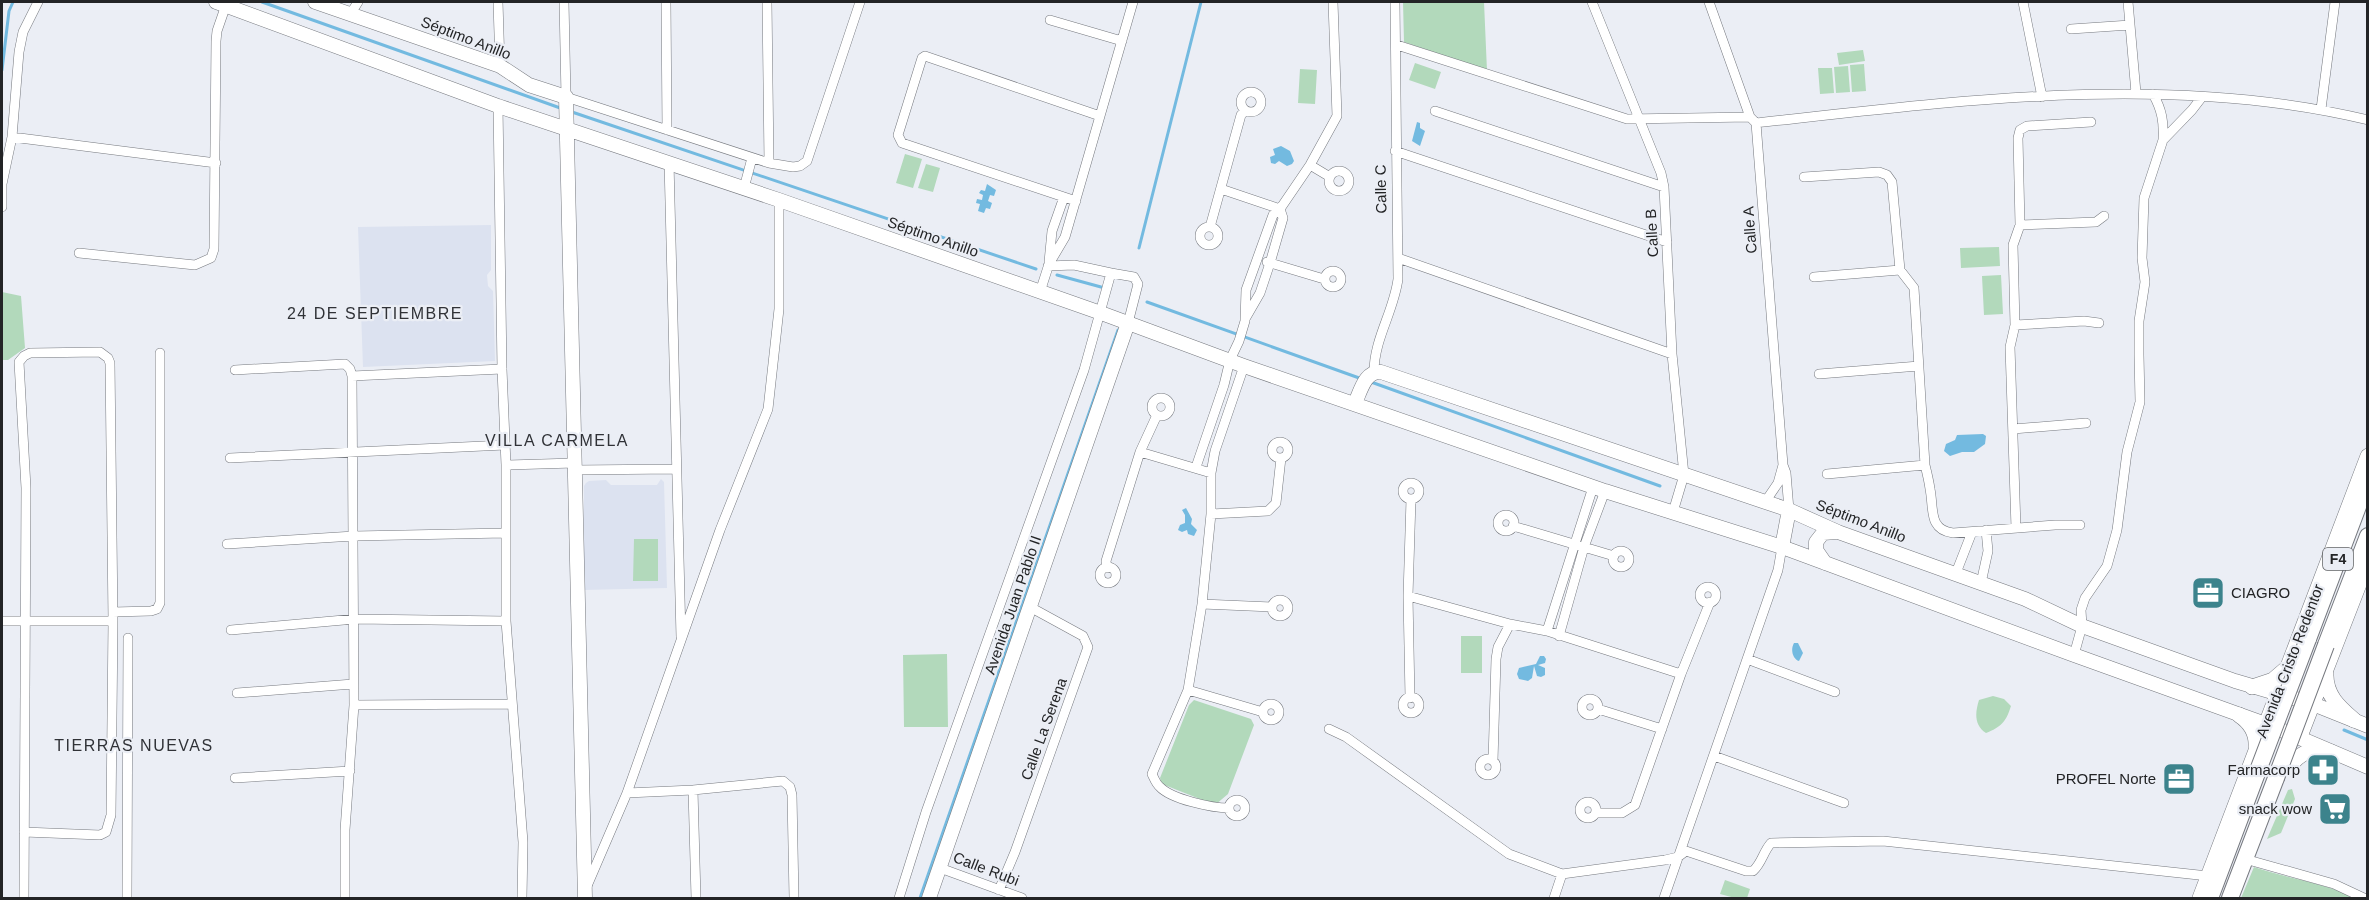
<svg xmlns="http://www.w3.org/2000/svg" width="2369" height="900" font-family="Helvetica,sans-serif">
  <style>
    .built { fill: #dce2f0 }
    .green { fill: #b2d9bb }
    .water { fill: #73bae0 }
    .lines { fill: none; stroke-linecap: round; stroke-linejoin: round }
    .stream { stroke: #73bae0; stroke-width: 3 }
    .street-casing { stroke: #76797f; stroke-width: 10 }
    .secondary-casing { stroke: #76797f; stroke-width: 15 }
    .primary-casing { stroke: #76797f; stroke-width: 16 }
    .highway-casing { stroke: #76797f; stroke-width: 18 }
    .street { stroke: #fff; stroke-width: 9 }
    .secondary { stroke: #fff; stroke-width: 14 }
    .primary { stroke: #fff; stroke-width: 15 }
    .highway { stroke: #fff; stroke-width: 16 }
    .highway-bridge-casing { stroke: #76797f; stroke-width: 18; stroke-linecap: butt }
    .highway-bridge { stroke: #fff; stroke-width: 16 }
    .labels { text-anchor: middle; stroke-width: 4.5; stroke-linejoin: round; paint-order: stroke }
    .shield { fill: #ebeef5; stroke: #5f6164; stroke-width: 1.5 }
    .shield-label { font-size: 14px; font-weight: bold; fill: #232426 }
    .street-label { font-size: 15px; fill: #232426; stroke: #ebeef5 }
    .poi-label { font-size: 15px; fill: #232426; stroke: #ebeef5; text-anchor: end }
    .neighbourhood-label { font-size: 16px; letter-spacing: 1.5px; fill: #303237; stroke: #ebeef5 }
  </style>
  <rect width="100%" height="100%" fill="#ebeef5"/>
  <!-- built -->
  <path class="built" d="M 491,225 L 491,270 L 487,275 L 488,286 L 493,291 L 495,361 L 363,367 L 358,227 Z
    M 661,479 L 664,482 L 667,588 L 584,590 L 584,486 L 586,483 L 589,481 L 606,480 L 611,485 L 657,485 Z"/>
  <!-- green -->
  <path class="green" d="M 1403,2 L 1484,2 L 1487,71 L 1404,42 Z
    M 1863,50 L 1865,61 L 1839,65 L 1837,53 Z
    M 1415,63 L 1441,72 L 1435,89 L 1409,80 Z
    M 1864,64 L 1866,91 L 1852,92 L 1850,65 Z
    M 1848,66 L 1850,92 L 1836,93 L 1834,67 Z
    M 1818,68 L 1832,68 L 1834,93 L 1820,94 Z
    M 1300,69 L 1317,70 L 1315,104 L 1298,103 Z
    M 905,154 L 922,159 L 913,188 L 896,183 Z
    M 926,164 L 940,168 L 933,192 L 918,188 Z
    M 1999,247 L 2000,266 L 1961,268 L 1960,248 Z
    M 2001,275 L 2003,314 L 1984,315 L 1982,276 Z
    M 2,292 L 21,296 L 25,348 L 8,360 L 2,360 Z
    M 634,539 L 658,539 L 658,581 L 633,581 Z
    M 1461,636 L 1482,636 L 1482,673 L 1461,673 Z
    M 947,654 L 948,727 L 904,727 L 903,655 Z
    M 1993,696 L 2004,699 L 2011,706 C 2006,722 2001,727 1986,733 C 1974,725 1975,713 1979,700 Z
    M 1194,700 L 1251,719 L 1254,725 L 1228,794 L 1215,805 L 1162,784 L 1160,778 L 1189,705 Z
    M 2292,789 L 2295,799 L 2281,833 L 2267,839 L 2288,790 Z
    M 2254,867 C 2289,879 2322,882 2355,898 L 2241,898 Z
    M 1725,880 L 1750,889 L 1747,898 L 1735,898 L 1720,894 Z"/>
  <!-- water -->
  <path class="water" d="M 1417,122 L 1420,123 L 1420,128 L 1425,131 L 1420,146 L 1412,141 Z
    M 1281,146 L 1290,151 L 1294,161 L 1292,164 L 1287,166 L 1279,161 L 1275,164 L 1271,163 L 1270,157 L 1275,155 L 1273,149 Z
    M 987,184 L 996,190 L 994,196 L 990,195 L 988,201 L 992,203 L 990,209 L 986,208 L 984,213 L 978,211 L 980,204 L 976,203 L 977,199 L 982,200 L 983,195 L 979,193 L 981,190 L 985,191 Z
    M 1983,434 L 1986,436 L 1985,444 L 1974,452 L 1962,452 L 1950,456 L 1944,451 L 1946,444 L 1955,440 L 1957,435 Z
    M 1186,508 L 1192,519 L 1191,524 L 1197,530 L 1194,536 L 1188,534 L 1187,530 L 1182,532 L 1178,530 L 1180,525 L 1185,523 L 1185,515 L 1182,510 Z
    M 1794,643 L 1798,643 L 1803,653 L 1799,661 C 1793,659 1790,650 1794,643 Z
    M 1540,656 L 1544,656 L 1546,659 L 1545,663 L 1538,665 L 1545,668 L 1545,675 L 1541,677 L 1537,676 L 1534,666 L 1532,678 L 1528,681 L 1519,679 L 1517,674 L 1519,668 L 1536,664 Z"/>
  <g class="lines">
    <!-- stream -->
    <path class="stream" d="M 262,2 L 563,109
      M 2,70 L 9,11 L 13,2
      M 572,112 L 1036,269
      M 1139,248 L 1201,2
      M 1057,275 L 1101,287
      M 1147,302 L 1362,379
      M 1371,382 L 1660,486
      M 2344,730 L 2368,740
      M 920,898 L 1118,330"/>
    <!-- street casing -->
    <g class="street-casing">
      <path id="street" d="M 498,2 L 500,66
        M 564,2 L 566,97 L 769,163 L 793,167 L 800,166 L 807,161 L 860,2
        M 666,2 L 667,130
        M 767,2 L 769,163
        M 1592,2 L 1661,173 L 1664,187 L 1672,354 L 1684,475 L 1673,512
        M 1709,2 L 1750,117 L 1756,123 L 1783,465 L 1786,473 L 1789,510
        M 2023,2 L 2042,97
        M 2128,2 L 2136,93
        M 351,13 L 358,2
        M 1050,20 L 1122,41
        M 2071,29 L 2130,25
        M 1397,45 L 1627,119 L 1750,117
        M1241 102a10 10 0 1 1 20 0a10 10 0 1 1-20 0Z
        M 2153,94 C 2162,110 2164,122 2163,140
        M 498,106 L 502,369 L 506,465 L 506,621 L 523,842 L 522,898
        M 2321,109 L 2335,2
        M 1435,111 L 1664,187
        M 1756,123 C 1956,101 2170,72 2368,120
        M 12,137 L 216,163
        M 1395,151 L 1667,242
        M 669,162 L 681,637
        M 1310,165 L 1330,177
        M1329 181a10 10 0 1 1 20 0a10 10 0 1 1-20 0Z
        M 1804,177 L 1879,172 L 1887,175 L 1892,182 L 1900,270 L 1914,288 L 1925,465 C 1927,473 1929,481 1930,489 C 1934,508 1928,530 1953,533 L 2055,525 L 2080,525
        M 744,188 L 752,158
        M 1221,189 L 1280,209
        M 1076,201 L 902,143 L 898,135 L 922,58 L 925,56 L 1100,116
        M 2,207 L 2,184 L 12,137 L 19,52 L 23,32 L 38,2
        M 2020,225 L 2096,222 L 2104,216
        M1200 236a9 9 0 1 1 18 0a9 9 0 1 1-18 0Z
        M 1210,227 L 1241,115 L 1245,111
        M 79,253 L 195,265 L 211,258 L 214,249 L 216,41 L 217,31 L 226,5
        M 1398,258 L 1672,354
        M 1049,262 L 1052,231 L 1064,197
        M 1267,262 L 1324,279
        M1325 279a8 8 0 1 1 16 0a8 8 0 1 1-16 0Z
        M 1111,273 L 1134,277 L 1138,284 L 1128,323
        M 1814,277 L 1900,270
        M 1040,292 L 1049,264 L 1065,237 L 1133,2
        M 1245,319 L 1260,293 L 1270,263 L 1283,218 L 1280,209
        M 2015,325 L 2084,321 L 2099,323
        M 235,370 L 345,364 L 350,369 L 352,376 L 354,705 L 345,830 L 345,898
        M 1374,372 C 1374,339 1394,311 1398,279 L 1395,2
        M 1819,374 L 1919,366
        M 352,376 L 502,369
        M1152 407a9 9 0 1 1 18 0a9 9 0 1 1-18 0Z
        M 2013,429 L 2086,423
        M1272 450a8 8 0 1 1 16 0a8 8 0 1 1-16 0Z
        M 1140,452 L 1211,473
        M 230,458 L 505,445
        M 506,465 L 574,463
        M 1196,467 L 1224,385 L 1230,360 L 1239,341 L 1245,321 L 1246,290 L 1273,215 L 1280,209 L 1310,165 L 1337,116 L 1333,2
        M 575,470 L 676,469
        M 1827,474 L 1925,465
        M1403 491a8 8 0 1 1 16 0a8 8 0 1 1-16 0Z
        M 1765,502 L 1778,483 L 1783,465
        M 1211,514 L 1268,511 L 1276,503 L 1281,458
        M1498 523a8 8 0 1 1 16 0a8 8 0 1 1-16 0Z
        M 1513,526 L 1614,556
        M 2016,528 L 2010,347 L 2015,325 L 2013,245 L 2020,225 L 2018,138 L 2020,130 L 2027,126 L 2091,122
        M 227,544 L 354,536 L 505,533
        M1613 559a8 8 0 1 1 16 0a8 8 0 1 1-16 0Z
        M1100 575a8 8 0 1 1 16 0a8 8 0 1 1-16 0Z
        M 1107,568 L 1106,561 L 1140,452 L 1157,415
        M 1956,573 L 1972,532
        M 1981,583 L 1988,551 L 1986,530
        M1700 595a8 8 0 1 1 16 0a8 8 0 1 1-16 0Z
        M 1408,596 L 1510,624 L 1547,631 L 1681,674
        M1272 608a8 8 0 1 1 16 0a8 8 0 1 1-16 0Z
        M 1202,604 L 1272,607
        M 113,612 L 151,611 L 157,609 L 160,603 L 160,353
        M 2,621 L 113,621
        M 231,630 L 355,619 L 506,621
        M 1547,631 L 1593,487
        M 1559,636 L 1584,547 L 1605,491
        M 2074,655 L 2082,626 L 2081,610 L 2085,598 L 2107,566 L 2117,530 L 2127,452 L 2140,402 L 2139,355 L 2139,321 L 2145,282 L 2142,258 L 2144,198 L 2163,140 L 2192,110 L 2202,97
        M 1747,659 L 1835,692
        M 1188,690 L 1263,712
        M 237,693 L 353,684
        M1403 705a8 8 0 1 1 16 0a8 8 0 1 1-16 0Z
        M 1410,698 L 1408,596 L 1411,499
        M1582 707a8 8 0 1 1 16 0a8 8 0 1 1-16 0Z
        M1263 712a8 8 0 1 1 16 0a8 8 0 1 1-16 0Z
        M 354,705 L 512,704
        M 1598,709 L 1662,729
        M 1329,729 L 1346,737 L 1509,854 L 1562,874 L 1665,860 L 1678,857 L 1686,851 L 1746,871 L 1753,871 C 1762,863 1763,852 1771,843 L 1883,841 L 2208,876
        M 1714,756 L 1844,803
        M1480 767a8 8 0 1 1 16 0a8 8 0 1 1-16 0Z
        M 1493,761 L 1496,659 L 1498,647 L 1510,624
        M 235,778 L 350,771
        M 693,790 L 696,898
        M 627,793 L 693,790 L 783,781 L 790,787 L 792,795 L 794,898
        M1229 808a8 8 0 1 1 16 0a8 8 0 1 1-16 0Z
        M1580 810a8 8 0 1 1 16 0a8 8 0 1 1-16 0Z
        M 1229,808 C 1212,808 1171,799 1160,787 C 1156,784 1154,778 1152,774 L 1188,690 L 1202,604 L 1211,514 L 1211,473 L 1215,451 L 1244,366
        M 1596,813 L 1622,813 L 1635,805 L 1681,674 L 1710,602
        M 2252,861 L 2334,884 L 2364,898
        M 940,868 L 1022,898
        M 587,886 L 627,793 L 720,530 L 768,409 L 779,309 L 779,200
        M 999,890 L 1015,852 L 1088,647 L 1083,636 L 1030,607
        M 24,898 L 26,488 L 19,362 L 24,356 L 30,353 L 100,352 L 108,358 L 110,363 L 113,621 L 111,815 L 106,832 L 100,835 L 24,832
        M 127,898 L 128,638
        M 899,898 L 926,812 L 1084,370 L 1111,273 L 1074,265 L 1048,266
        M 1554,898 L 1562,874
        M 1664,898 L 1778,570 L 1782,547"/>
    </g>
    <!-- secondary casing -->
    <g class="secondary-casing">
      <path id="secondary" d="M 216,2 L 498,106 L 779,200 L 1101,313 L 1244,366 L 1605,491 L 1782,547 L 2074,655 L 2274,727 L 2368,767
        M 315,2 L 500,66 L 529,85 L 566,97 L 585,898
        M 1355,403 C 1361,390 1365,371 1381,372 L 1789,510 L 1838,532 L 2025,599 L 2082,626 L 2235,681 L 2313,704 L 2368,726
        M 1782,547 L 1789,510
        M 1825,563 L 1816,550 L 1816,542 L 1823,533 L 1836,532
        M 929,898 L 1128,323"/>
    </g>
    <!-- primary casing -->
    <g class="primary-casing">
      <path id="primary" d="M 2326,673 C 2325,695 2339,707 2354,720
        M 2252,687 L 2273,680 L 2287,668
        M 2239,715 C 2251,723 2257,733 2256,747
        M 2302,731 L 2368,561
        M 2288,769 C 2299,752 2312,747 2331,752
        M 2200,898 L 2368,456"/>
    </g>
    <!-- highway casing -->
    <g class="highway-casing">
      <path id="highway" d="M 2308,639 L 2368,480
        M 2326,645 L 2368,536
        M 2210,898 L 2257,773
        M 2230,898 L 2276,778"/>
    </g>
    <!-- street -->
    <use href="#street" class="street"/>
    <!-- secondary -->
    <use href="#secondary" class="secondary"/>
    <!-- primary -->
    <use href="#primary" class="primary"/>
    <!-- highway -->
    <use href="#highway" class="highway"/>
    <!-- highway-bridge casing -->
    <g class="highway-bridge-casing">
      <path id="highway-bridge" d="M 2257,773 L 2308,639
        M 2276,778 L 2326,645"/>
    </g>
    <!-- highway-bridge -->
    <use href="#highway-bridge" class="highway-bridge"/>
  </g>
  <!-- icons -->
  <defs>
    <g id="office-square" transform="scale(1.725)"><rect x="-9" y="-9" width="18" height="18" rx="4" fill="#3c838c" stroke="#ebeef5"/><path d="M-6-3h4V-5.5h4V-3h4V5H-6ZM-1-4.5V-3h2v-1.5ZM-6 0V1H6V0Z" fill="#fff"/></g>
    <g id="pharmacy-square" transform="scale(1.725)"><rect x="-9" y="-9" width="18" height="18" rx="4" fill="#3c838c" stroke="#ebeef5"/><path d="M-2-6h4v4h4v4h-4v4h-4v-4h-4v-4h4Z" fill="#fff"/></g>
    <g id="supermarket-square" transform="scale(1.725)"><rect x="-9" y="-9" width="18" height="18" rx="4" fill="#3c838c" stroke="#ebeef5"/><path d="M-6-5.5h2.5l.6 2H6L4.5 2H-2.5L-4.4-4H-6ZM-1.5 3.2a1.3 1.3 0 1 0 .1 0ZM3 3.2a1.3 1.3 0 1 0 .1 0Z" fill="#fff"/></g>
  </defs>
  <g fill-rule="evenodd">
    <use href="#office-square" x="2208" y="593"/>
    <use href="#pharmacy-square" x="2323" y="770"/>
    <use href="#office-square" x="2179" y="779"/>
    <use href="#supermarket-square" x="2335" y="809"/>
  </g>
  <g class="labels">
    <!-- shield labels -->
    <rect class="shield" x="2323" y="548" width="30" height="22" rx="4.5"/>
    <g class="shield-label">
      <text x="2338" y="564">F4</text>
    </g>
    <!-- street labels -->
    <g class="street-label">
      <text transform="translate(466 38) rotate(21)" y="5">Séptimo Anillo</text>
      <text transform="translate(1381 189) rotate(-91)" y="5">Calle C</text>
      <text transform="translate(1750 230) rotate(-94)" y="5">Calle A</text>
      <text transform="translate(1652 233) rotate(-93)" y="5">Calle B</text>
      <text transform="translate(933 237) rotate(19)" y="5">Séptimo Anillo</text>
      <text transform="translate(1861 521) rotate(21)" y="5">Séptimo Anillo</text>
      <text transform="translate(1013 605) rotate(-71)" y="5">Avenida Juan Pablo II</text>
      <text transform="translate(2290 661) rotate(-69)" y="5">Avenida Cristo Redentor</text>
      <text transform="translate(1044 729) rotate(-70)" y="5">Calle La Serena</text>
      <text transform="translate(986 869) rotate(21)" y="5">Calle Rubi</text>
    </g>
    <!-- poi labels -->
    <g class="poi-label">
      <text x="2231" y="598" text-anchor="start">CIAGRO</text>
      <text x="2300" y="775">Farmacorp</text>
      <text x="2156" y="784">PROFEL Norte</text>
      <text x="2312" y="814">snack wow</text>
    </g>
    <!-- neighbourhood labels -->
    <g class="neighbourhood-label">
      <text x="375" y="319">24 DE SEPTIEMBRE</text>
      <text x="557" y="446">VILLA CARMELA</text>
      <text x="134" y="751">TIERRAS NUEVAS</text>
    </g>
  </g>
  <!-- border -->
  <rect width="2369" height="900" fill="none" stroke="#232426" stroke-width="6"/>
</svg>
